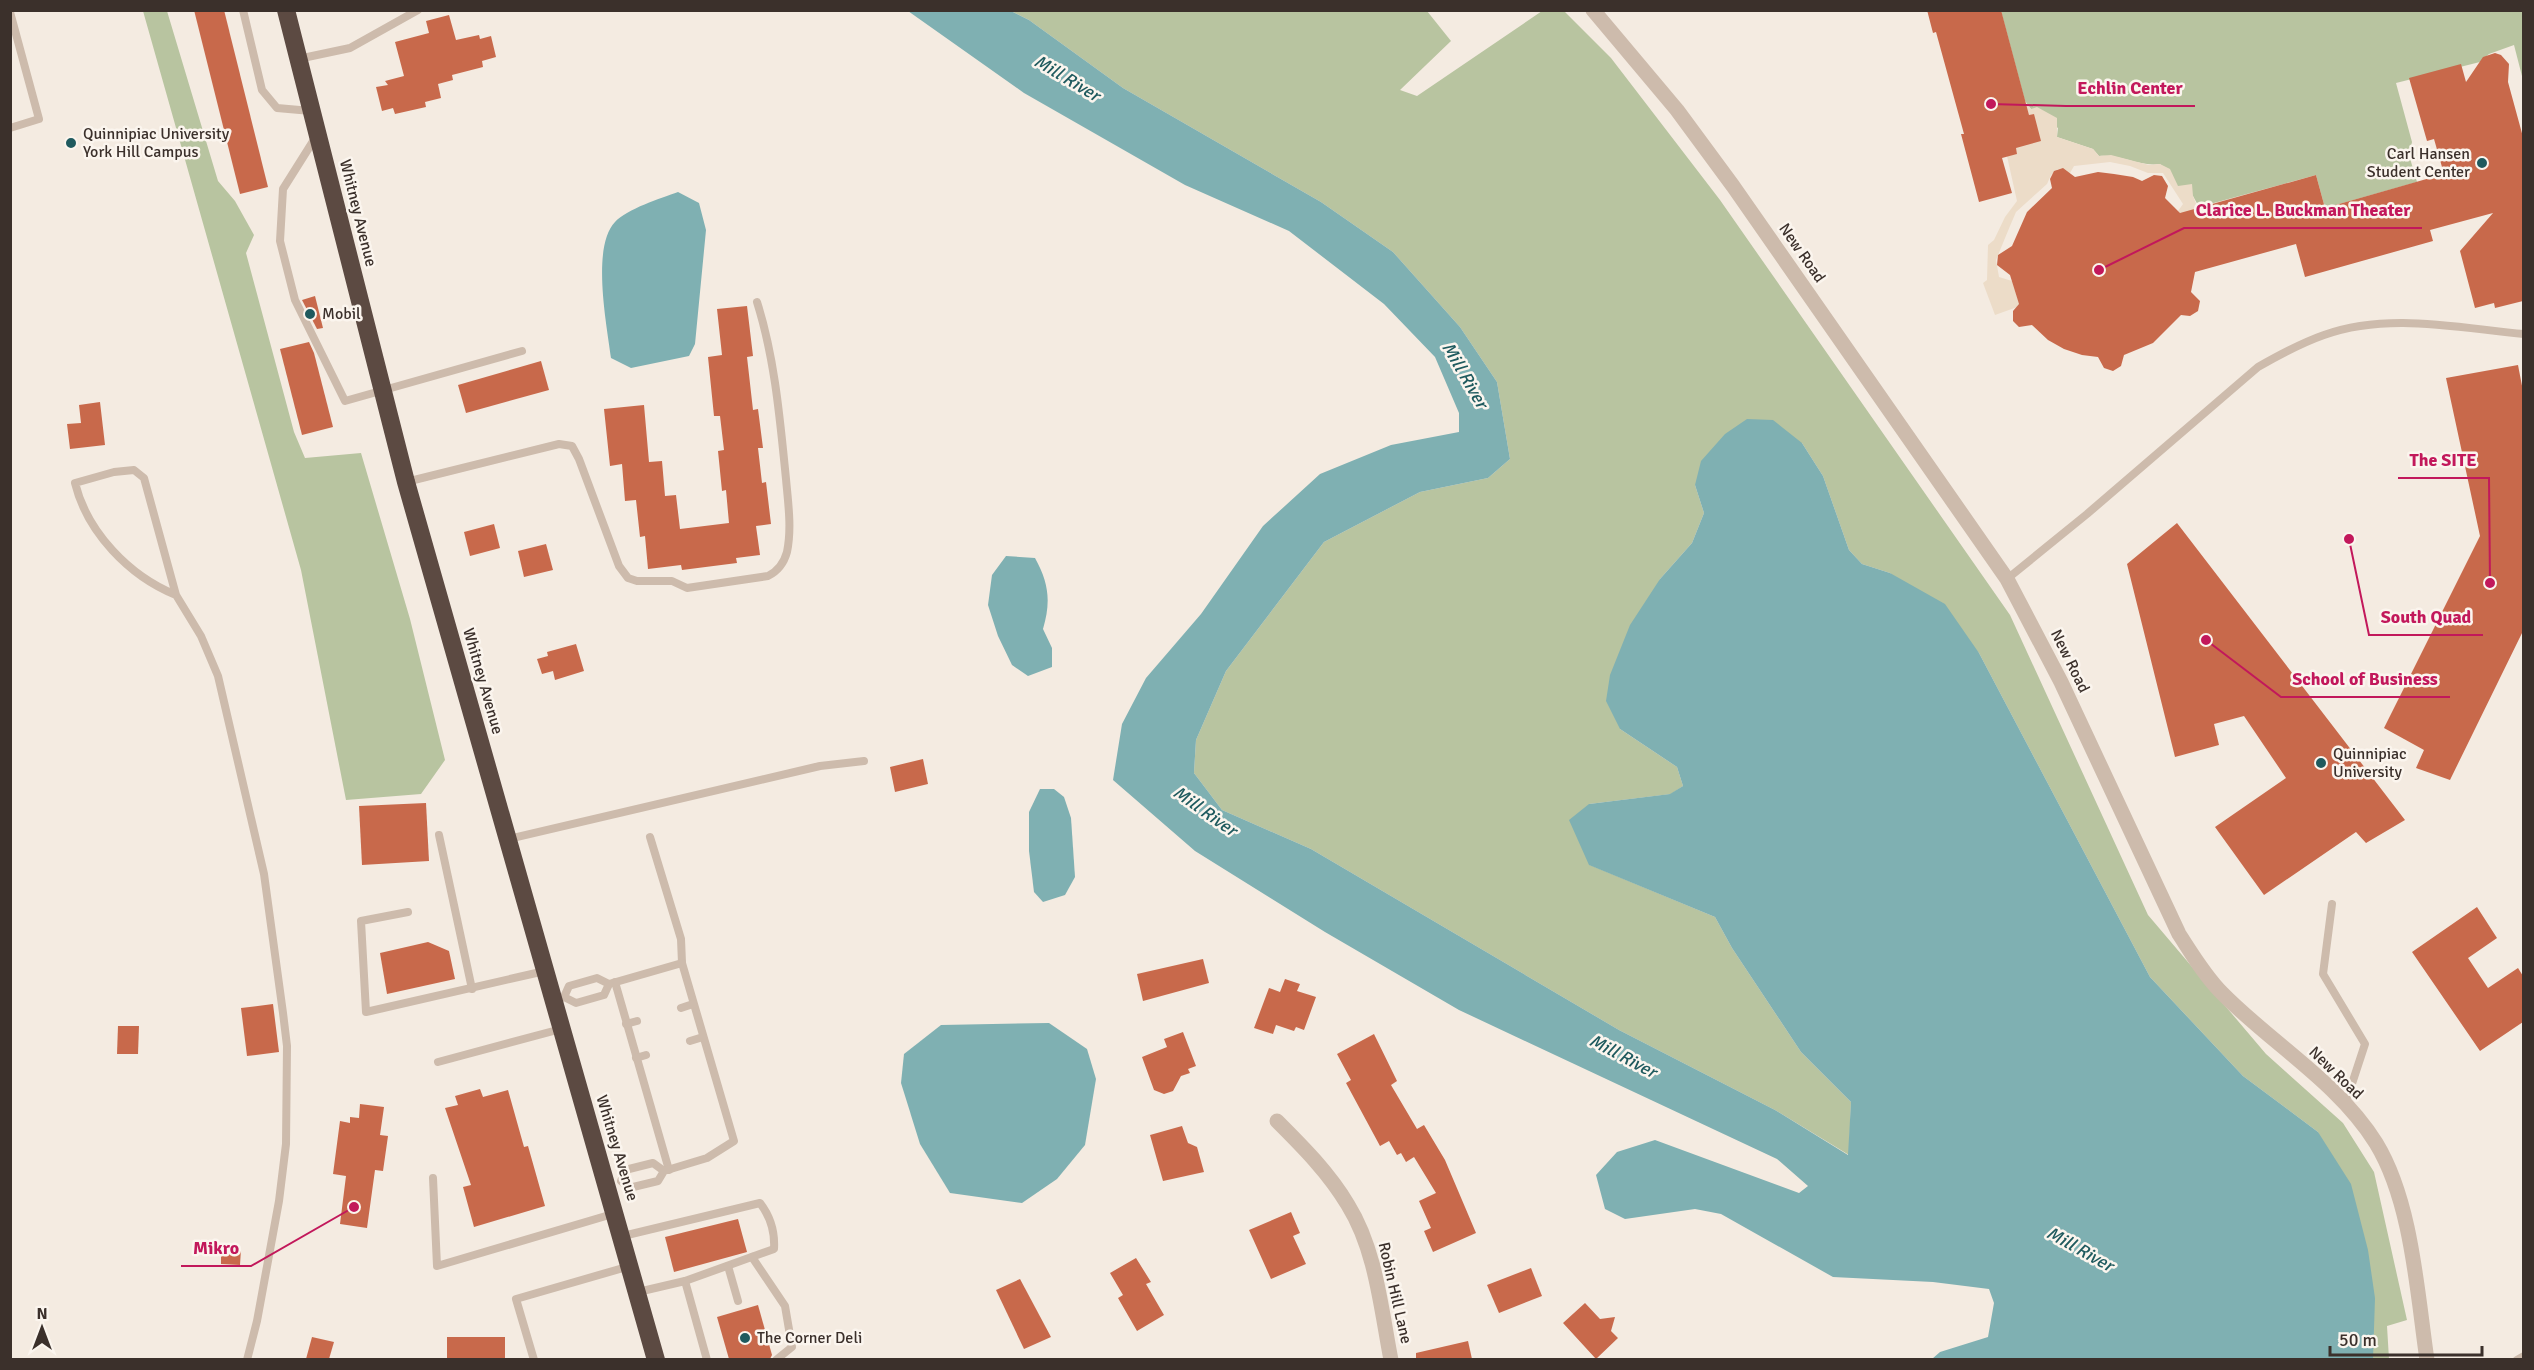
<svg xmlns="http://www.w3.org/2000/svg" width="2534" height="1370" font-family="Signika,sans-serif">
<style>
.green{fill:#b8c4a0}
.plaza{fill:#ecdcc8}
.water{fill:#7fb0b2}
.building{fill:#c8694b}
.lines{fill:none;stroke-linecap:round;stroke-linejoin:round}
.lane{stroke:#cdbbac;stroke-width:8}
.street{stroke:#cdbbac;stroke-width:15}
.highway{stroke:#5c4a42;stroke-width:18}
.poi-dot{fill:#1f5a5e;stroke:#fbf5ee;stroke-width:2}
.labels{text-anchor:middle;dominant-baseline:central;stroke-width:5;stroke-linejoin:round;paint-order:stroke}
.poi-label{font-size:16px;fill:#3b302b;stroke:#fbf5ee;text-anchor:start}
.street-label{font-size:16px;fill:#3b302b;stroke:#fbf5ee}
.water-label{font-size:18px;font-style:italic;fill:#1f5a5e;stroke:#fbf5ee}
.leader{fill:none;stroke:#c2185b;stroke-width:2}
.callout-dot{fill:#c2185b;stroke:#fbf5ee;stroke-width:2}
.callout-label{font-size:18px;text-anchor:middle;font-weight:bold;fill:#c2185b;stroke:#fbf5ee;stroke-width:5;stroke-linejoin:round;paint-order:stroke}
</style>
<rect width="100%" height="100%" fill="#f4ebe1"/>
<!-- green -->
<g class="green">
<path d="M143,11H167L218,181L235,201L254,235L246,253L294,432L305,458L361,453L410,619L445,760L421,794L346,800L301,570Z"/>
<path d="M1011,11H1427L1451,41L1400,90L1417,96L1542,11H1564L1611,58L1720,200L2010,615L2148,915L2266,1054L2343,1123L2374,1172L2407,1320L2387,1326L2389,1359H2373L2318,1132L2243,1076L2150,977L1979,653L1890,573L1862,564L1849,550L1823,476L1802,443L1695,485L1704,513L1692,543L1660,579L1620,729L1677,767L1683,786L1671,794L1589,804L1590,865L1715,917L1732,948L1801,1052L1851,1102L1849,1155L1775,1110L1619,1030L1311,849L1222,810L1194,773L1196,740L1226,671L1324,542L1420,492L1488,478L1510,459L1497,382L1460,327L1393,252L1321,202L1123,88L1029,20Z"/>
<path d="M2001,11H2523V80L2514,45L2489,54L2480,62L2396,83L2412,142L2409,155L2417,182L2325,208L2316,175L2199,207L2193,196L2178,187L2160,164C2139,167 2121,154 2099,156L2093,149L2057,137L2058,128L2031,109L2025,101Z"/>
</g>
<!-- plaza -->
<path class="plaza" d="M2025,101L2031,109L2037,107L2057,118V137L2093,149L2099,156L2111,155L2149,165L2160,164L2170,169L2178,186L2192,184L2193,196L2206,229L2190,234L2178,211L2183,204L2163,173H2148L2130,166L2110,162L2074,166L2070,173L2058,169L2051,175L2047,184L2016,212L2010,226L1996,260L1999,277L2012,281L2020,306L1995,315L1983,283L1987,280L1988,245L1994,240L2005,217L2017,201L2007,156L2017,154L2015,145L2034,114L2029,115Z"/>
<!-- water -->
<g class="water">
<path d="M908,11H1011L1029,20L1123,88L1321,202L1393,252L1460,327L1497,382L1510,459L1488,478L1420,492L1324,542L1226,671L1196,740L1194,773L1222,810L1311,849L1619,1030L1775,1110L1848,1155L1851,1102L1801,1052L1732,948L1715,917L1589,865L1569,820L1589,804L1670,794L1683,786L1677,767L1620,729L1606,701L1610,675L1630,625L1660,579L1692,543L1704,513L1695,485L1701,461L1725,434L1747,419L1773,420L1802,443L1823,476L1849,550L1862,564L1890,573L1945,604L1979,653L2150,977L2243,1076L2318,1132L2351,1184L2368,1250L2375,1298L2373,1359H1932L1940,1352L1988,1337L1994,1303L1989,1289L1933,1282L1833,1277L1721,1214L1695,1209L1625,1219L1605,1209L1596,1175L1617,1152L1655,1140L1799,1193L1808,1186L1777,1159L1459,1010L1325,932L1195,851L1113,780L1122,724L1146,678L1201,614L1263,526L1320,474L1391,445L1459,432V413L1435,357L1384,304L1289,231L1185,185L1024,93Z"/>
<path d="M678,192L699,203L706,230L695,344L689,356L631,368L611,358C607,326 591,247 615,222C627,209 661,198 678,192Z"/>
<path d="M1006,556L1035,558C1049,583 1051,602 1043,629L1052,648V667L1028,676L1012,665L998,636L988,605L992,575Z"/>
<path d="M1040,789H1054L1064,797L1071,818L1075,877L1065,895L1043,902L1034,892L1029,851V812Z"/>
<path d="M1049,1023L1087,1049L1096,1079L1085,1145L1057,1179L1022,1203L950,1193L920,1144L901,1083L904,1054L941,1025Z"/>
</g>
<!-- building -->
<g class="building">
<path d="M194,10H224L268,187L240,194Z"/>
<path d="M1927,10H2001L2029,115L2034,114L2041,141L2016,148L2017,154L2002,158L2012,193L1979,202L1961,134H1964L1936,32L1933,33Z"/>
<path d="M449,15L456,40L479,35L480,39L491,36L496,57L482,61L483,67L452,75L453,80L438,84L441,98L425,102L426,107L395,114L393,108L382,111L376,87L388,85L385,81L404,76L395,42L429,33L426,21Z"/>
<path d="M2495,53L2501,55L2509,64L2508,82L2523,137V301L2495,308L2494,303L2475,308L2460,251L2493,213L2430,230L2433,241L2305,277L2296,244L2195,272L2191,292L2200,301L2198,311L2190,316L2181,315L2153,343L2124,355L2121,366L2113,371L2104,368L2098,357L2082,355L2064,349L2048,340L2032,325L2019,327L2013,321V311L2019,304L2010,275L1997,265L1998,255L2012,246L2027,212L2052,188L2050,179L2054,171L2063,168L2075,177L2098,172L2114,174L2133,177L2142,181L2154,175L2162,176L2168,186L2165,198L2180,213L2316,175L2325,208L2444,174L2434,139L2427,141L2409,78L2461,64L2466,82L2483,57Z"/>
<path d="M315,296L323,328L317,329L302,300Z"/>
<path d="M747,306L753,356L747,357L753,410L758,409L763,448H758L762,483L766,482L771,524L756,526L760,555L736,558L737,563L682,570L681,565L648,569L645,536L640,537L636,500L625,501L622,464L610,466L604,409L644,405L649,462L662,461L665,496L676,495L680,529L729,523L726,490L722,491L718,451L724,450L720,416H714L708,357L722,355L717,309Z"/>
<path d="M309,342L314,353L333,427L302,435L280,349Z"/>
<path d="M541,361L549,390L466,413L458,385Z"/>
<path d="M2518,365L2523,391V631L2450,780L2416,768L2424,750L2384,728L2480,536L2446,378Z"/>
<path d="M100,402L105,445L70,449L67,424L81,423L79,405Z"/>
<path d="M2177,523L2405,820L2366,843L2356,832L2264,895L2215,827L2286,778L2244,716L2214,724L2219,745L2175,757L2127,564Z"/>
<path d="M494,524L500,548L470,556L464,532Z"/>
<path d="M546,544L553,570L524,577L518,551Z"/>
<path d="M576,644L584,671L555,680L553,671L542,674L537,659L548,656L547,652Z"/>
<path d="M923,759L928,784L895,792L890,767Z"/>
<path d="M426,803L429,861L362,865L359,806Z"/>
<path d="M2477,907L2497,938L2468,958L2488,988L2518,968L2523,976V1022L2480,1051L2412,952Z"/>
<path d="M428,942L449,951L455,979L387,994L380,953Z"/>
<path d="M1203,959L1209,983L1143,1001L1137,974Z"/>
<path d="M1285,979L1300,984L1297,991L1316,997L1304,1030L1296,1027L1294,1031L1276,1025L1273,1034L1254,1028L1269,988L1280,992Z"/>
<path d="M273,1004L279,1052L247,1056L241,1008Z"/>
<path d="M118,1026H139L138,1054H117Z"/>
<path d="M1183,1032L1196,1066L1188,1069L1190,1073L1181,1076L1173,1091L1164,1094L1154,1090L1142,1057L1167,1047L1164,1039Z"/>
<path d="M1374,1034L1397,1081L1391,1085L1417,1129L1424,1125L1445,1160L1476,1233L1433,1252L1424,1231L1431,1228L1419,1201L1436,1193L1414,1157L1406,1162L1401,1153L1397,1155L1389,1141L1380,1146L1346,1083L1351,1080L1337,1054Z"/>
<path d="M480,1089L483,1097L508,1090L524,1147L528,1146L545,1206L474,1227L463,1187L471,1185L445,1108L458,1105L455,1096Z"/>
<path d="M360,1104L384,1107L380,1135L388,1136L383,1171L375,1170L367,1228L340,1224L346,1176L333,1174L340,1121L350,1123V1117L359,1118Z"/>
<path d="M1182,1126L1188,1143L1197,1147L1204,1172L1163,1181L1150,1135Z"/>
<path d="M1291,1212L1300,1233L1293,1236L1306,1264L1271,1279L1249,1230Z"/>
<path d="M738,1219L747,1252L674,1272L665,1237Z"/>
<path d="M221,1248L241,1249L240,1265L221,1264Z"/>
<path d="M1136,1258L1151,1282L1146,1284L1164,1315L1137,1331L1118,1298L1123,1295L1110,1273Z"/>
<path d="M1531,1268L1542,1296L1499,1313L1487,1285Z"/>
<path d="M1020,1279L1051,1337L1024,1349L996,1290Z"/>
<path d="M1585,1303L1600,1319L1615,1317L1611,1331L1618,1338L1596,1359L1563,1323Z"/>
<path d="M758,1305L772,1355L770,1359H729L717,1317Z"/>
<path d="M312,1337L334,1342L329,1359H306Z"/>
<rect x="447" y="1337" width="58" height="22"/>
<path d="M1468,1341L1472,1359H1416V1353Z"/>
</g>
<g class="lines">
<!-- lane -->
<g class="lane">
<path d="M243,10L262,90L277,108L311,111"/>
<path d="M10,12L39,119L10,128"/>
<path d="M298,59L350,48L418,10"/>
<path d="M317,135L283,189L280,241L295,300L345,401L522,351"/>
<path d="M406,482L559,444L572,446L579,459L619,566L628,578L637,581H672L687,588L768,576C778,571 784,563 787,552C792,528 788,502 786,479C780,420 775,359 757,302"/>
<path d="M2007,579L2087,514L2258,367C2279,355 2301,343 2324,335C2388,312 2458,328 2524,334"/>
<path d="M176,595C129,576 87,532 75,483L114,472L134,470L144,478L176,595L201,636L218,676L264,874L283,1013L287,1046L286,1144L279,1201L257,1321L247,1360"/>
<path d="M439,835L472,989"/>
<path d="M650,837L681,939L682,963"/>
<path d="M508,839L820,766L864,761"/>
<path d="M2332,904L2323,974L2365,1044L2345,1105"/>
<path d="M408,912L361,921L366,1012L545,971"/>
<path d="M615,982L669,1170"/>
<path d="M609,984L682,963L734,1141L707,1158L664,1171L658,1181L629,1188L621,1181L625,1170L653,1163L664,1171"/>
<path d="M553,1001L564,997L576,1003L604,995L609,984L597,978L569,986L564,997"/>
<path d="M681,1008L693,1004"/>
<path d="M626,1024L637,1021"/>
<path d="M690,1041L703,1037"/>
<path d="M636,1058L646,1055"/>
<path d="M438,1062L561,1029"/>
<path d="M433,1178L437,1266L616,1213"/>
<path d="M623,1236L760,1203C770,1216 775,1233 774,1249L685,1281L638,1292"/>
<path d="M752,1257L785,1306L792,1347L776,1360"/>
<path d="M728,1266L738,1301"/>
<path d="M685,1281L707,1360"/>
<path d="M534,1360L516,1299L630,1266"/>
<path d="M2517,1360L2524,1356"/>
</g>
<!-- street -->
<g class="street">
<path d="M1593,10L1677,110L1733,186L2007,579L2061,682L2179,934C2192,954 2205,976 2222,993C2271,1043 2338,1082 2376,1143C2412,1202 2417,1292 2427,1360"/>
<path d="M1277,1121C1303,1147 1329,1173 1348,1205C1376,1250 1381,1309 1391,1360"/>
</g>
<!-- highway -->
<path class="highway" d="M286,10L406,482L656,1360"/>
</g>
<!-- markers -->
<g class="poi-dot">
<circle cx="71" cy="143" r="6"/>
<circle cx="2482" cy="163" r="6"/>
<circle cx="310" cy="314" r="6"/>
<circle cx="2321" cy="763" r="6"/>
<circle cx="745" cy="1338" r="6"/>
</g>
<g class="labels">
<!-- poi labels -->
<g class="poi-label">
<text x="83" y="134">Quinnipiac University<tspan x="83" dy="18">York Hill Campus</tspan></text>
<text x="2470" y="154" text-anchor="end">Carl Hansen<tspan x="2470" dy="18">Student Center</tspan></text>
<text x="322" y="314">Mobil</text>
<text x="2333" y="754">Quinnipiac<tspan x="2333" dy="18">University</tspan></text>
<text x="757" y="1338">The Corner Deli</text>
</g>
<!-- street labels -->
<g class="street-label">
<text transform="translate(358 213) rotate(76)">Whitney Avenue</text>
<text transform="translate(1802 253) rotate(55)">New Road</text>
<text transform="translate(2070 661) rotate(64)">New Road</text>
<text transform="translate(483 681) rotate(74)">Whitney Avenue</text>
<text transform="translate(2336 1073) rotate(44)">New Road</text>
<text transform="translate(617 1148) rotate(73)">Whitney Avenue</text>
<text transform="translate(1395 1293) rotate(77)">Robin Hill Lane</text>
</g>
<!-- water labels -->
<g class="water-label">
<text transform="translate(1067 78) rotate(31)">Mill River</text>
<text transform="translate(1465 375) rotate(60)">Mill River</text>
<text transform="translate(1205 811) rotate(35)">Mill River</text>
<text transform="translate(1623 1056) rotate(28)">Mill River</text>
<text transform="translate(2080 1249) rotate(29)">Mill River</text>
</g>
</g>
<!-- callouts -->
<path class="leader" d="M1991 104L2066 106H2195M2099 270L2184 228H2422M2490 583L2489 478H2398M2349 539L2369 635H2483M2206 640L2281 697H2450M354 1207L251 1266H181"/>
<g class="callout-dot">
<circle cx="1991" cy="104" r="6"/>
<circle cx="2099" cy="270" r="6"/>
<circle cx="2490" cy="583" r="6"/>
<circle cx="2349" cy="539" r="6"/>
<circle cx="2206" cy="640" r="6"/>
<circle cx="354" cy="1207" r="6"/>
</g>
<g class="callout-label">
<text x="2130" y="94">Echlin Center</text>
<text x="2303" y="216">Clarice L. Buckman Theater</text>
<text x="2443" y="466">The SITE</text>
<text x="2426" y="623">South Quad</text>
<text x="2365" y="685">School of Business</text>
<text x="216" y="1254">Mikro</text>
</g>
<!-- border -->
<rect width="2534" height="1370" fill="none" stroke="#3b302b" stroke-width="24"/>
<!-- north arrow -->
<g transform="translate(42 1328)" stroke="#fbf5ee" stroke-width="4.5" paint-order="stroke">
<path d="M0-4.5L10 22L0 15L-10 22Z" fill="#3b302b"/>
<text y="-9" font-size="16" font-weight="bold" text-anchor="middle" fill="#3b302b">N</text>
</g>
<!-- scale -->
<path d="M2330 1346v9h152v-9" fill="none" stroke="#3b302b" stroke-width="3"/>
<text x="2339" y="1346" font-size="18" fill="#3b302b" stroke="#fbf5ee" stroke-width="4.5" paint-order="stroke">50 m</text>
</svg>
